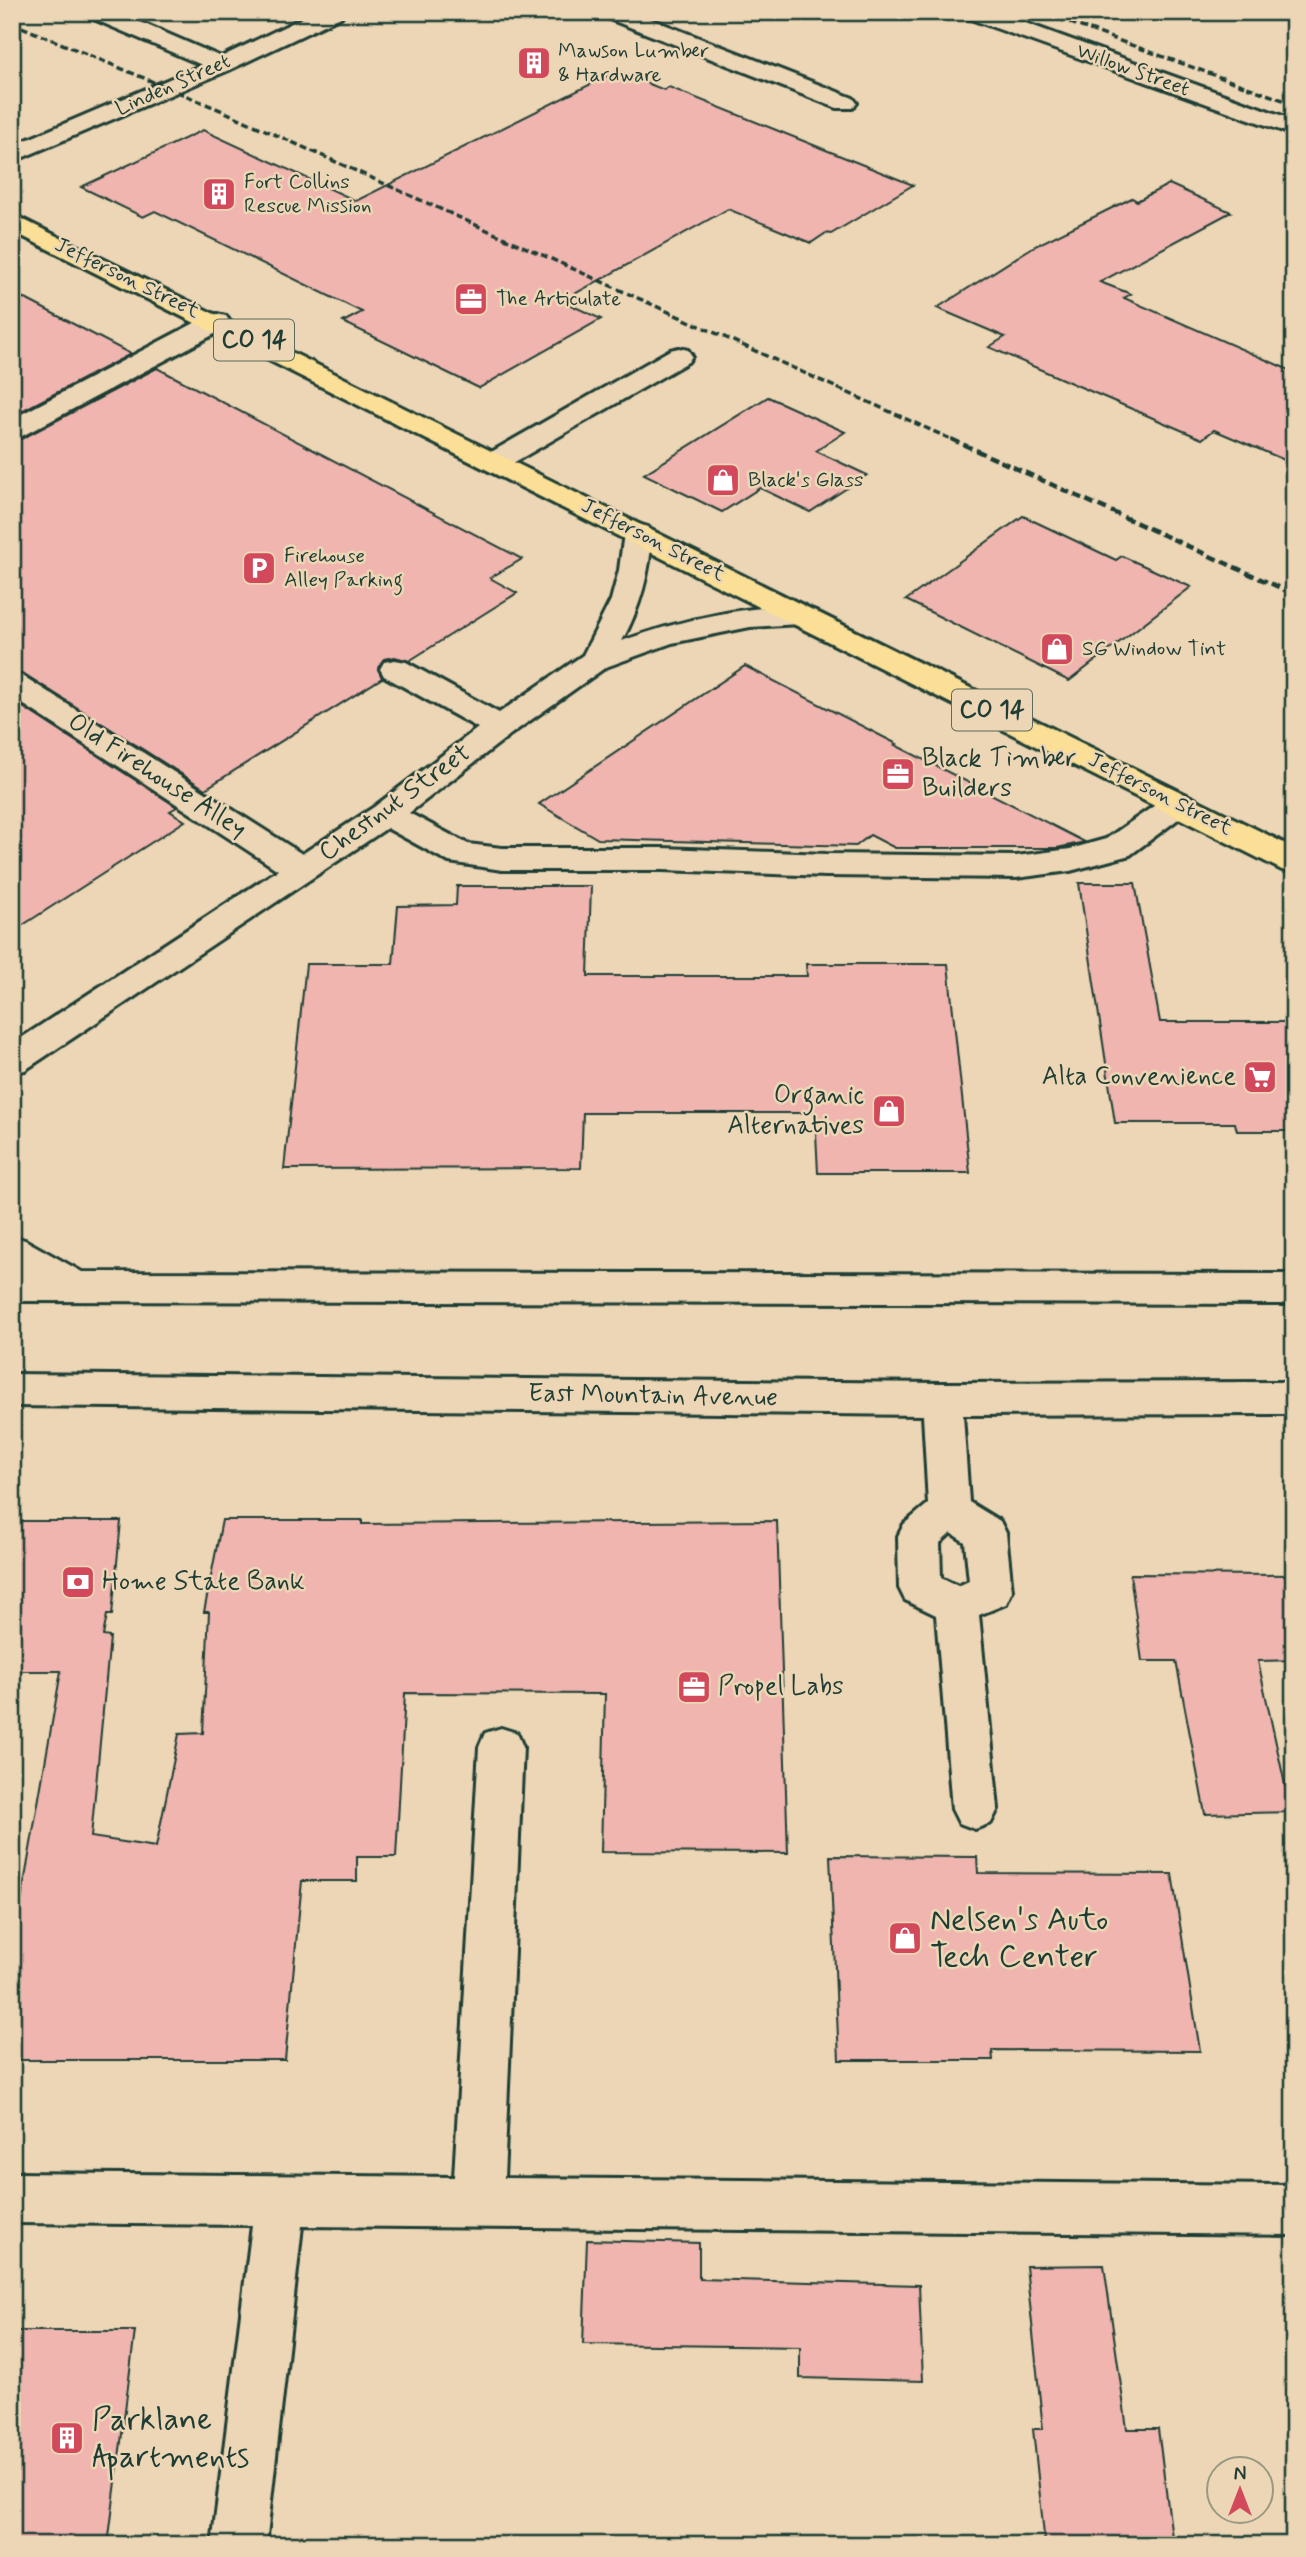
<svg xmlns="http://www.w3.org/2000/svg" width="1306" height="2557" font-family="Mynerve,sans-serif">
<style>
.building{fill:#f0b5af;stroke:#1f3d34;stroke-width:2}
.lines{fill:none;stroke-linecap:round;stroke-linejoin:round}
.minor-casing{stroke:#1f3d34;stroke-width:6}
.highway-casing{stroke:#1f3d34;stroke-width:6}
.minor{fill:#ecd6b5;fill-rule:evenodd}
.highway{fill:#fbdf96;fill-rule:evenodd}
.rail-far1{stroke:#1f3d34;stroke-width:3.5;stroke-dasharray:7 3.5;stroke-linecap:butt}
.rail{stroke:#1f3d34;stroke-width:4.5;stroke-dasharray:9 4.5;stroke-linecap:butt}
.labels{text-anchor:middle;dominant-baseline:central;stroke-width:5;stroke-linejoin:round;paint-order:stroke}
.far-poi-label{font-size:21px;fill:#1f3d34;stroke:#ecd6b5;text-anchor:start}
.far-street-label{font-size:21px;fill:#1f3d34;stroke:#ecd6b5}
.shield{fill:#ecd6b5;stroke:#5c6b5b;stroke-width:2}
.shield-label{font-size:24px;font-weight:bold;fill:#1f3d34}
.poi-label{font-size:26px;fill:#1f3d34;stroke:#ecd6b5;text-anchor:start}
.street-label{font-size:26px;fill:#1f3d34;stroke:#ecd6b5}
.near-poi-label{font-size:32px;fill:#1f3d34;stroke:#ecd6b5;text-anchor:start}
</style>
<rect width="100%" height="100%" fill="#ecd6b5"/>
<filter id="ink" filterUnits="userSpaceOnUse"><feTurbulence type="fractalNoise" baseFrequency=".0143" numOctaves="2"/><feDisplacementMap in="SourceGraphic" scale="14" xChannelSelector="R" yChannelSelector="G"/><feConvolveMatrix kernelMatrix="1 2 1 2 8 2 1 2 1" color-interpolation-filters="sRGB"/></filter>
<g filter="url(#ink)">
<!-- building -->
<g class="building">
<path d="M617,71L664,90L669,87L913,185L831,234L826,233L811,243L728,209L562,301L601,319L479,388L343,322L362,312L155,211L143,217L81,187L203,130L356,201Z"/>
<path d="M1169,184L1231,212L1100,282L1131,294L1124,298L1294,372V464L1214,430L1202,439L1076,385L989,347L1005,337L937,308L1033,247L1132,198L1137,201Z"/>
<path d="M12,292L131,354L12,416Z"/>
<path d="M157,368L522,559L490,578L517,593L409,661L395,657L384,659L378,668L382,678L205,789L24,674L12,671V441L23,438Z"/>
<path d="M768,397L845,432L816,451L867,475L810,512L760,488L722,512L644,474Z"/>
<path d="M1023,516L1116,560L1122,556L1191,587L1069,681L906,600Z"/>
<path d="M745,666L897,744L895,745L1085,842L1057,848H895L870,835L856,846L598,839L539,804Z"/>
<path d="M12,700L177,807L170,811L185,821L12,932Z"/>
<path d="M1079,883H1135L1160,1022H1294V1131H1237L1235,1123H1115Z"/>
<path d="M457,886H591L588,976H807L806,964H948L970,1173H818L815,1113H583L581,1168L284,1169L306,964H393L398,906L456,905Z"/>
<path d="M222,1520H362V1524L777,1521L788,1853L601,1852L605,1694L405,1693L396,1857H357V1881H302L285,2060H12V1953L61,1671H12V1521H121L112,1615H107L103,1636L110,1637L91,1837L156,1847L179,1734L203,1733L209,1612H204Z"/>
<path d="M1130,1574L1294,1575V1660L1258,1661L1291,1812L1205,1814L1176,1661H1142Z"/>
<path d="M830,1856L977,1857L978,1873L1172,1874L1200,2051L992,2050L993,2060H839Z"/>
<path d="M587,2240L699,2243V2279L919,2285L923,2381L800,2378V2347L583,2344Z"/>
<path d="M1104,2265L1127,2429H1158L1173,2545H1045L1033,2429H1043L1026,2266Z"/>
<path d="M12,2331H135L108,2545H12Z"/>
</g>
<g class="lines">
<!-- minor casing -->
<g class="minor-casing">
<g id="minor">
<path d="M86,12H117L221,57L315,12H344L341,17L229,70L12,162V146L202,65L89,17Z"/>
<path d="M601,12H633L853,98L857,103L853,108H837L604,17Z"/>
<path d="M962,12H995L1294,120V135L965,17Z"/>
<path d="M217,314L226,316L230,322L226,328L22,436L12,438V419L208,316Z"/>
<path d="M679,348L688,350L692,356L688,362L506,467L496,469L486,467L482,461L486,455L670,350Z"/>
<path d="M638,524L648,527L652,533C650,572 641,606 622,641C672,623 764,598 816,611L820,617L816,623L750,627L672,643L606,667L511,734L409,813L468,844L502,848H662L826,854L1016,856L1070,849L1106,839L1167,797L1178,794L1189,797L1194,804L1189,811L1130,855L1070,871L1016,878L826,876L662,870H502L449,862L387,828L25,1070L12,1073V1044L278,870L12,697V674L23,676L302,854L374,807L478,728L384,676L380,669L384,662L395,660L406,662L499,713L583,655L611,600L619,570L624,533L628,527Z"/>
<path d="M12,1236L25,1240L82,1272L1294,1274V1304L12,1301V1271H18L12,1268Z"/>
<path d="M12,1374L942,1383L1294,1382V1414L963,1415L969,1502L1000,1521L1006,1533L1012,1591L1006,1604L979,1615L998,1809L991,1823L975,1829L959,1823L952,1809L936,1615L905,1600L899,1588L898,1536L904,1524L928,1504L923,1415L12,1406ZM951,1533L965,1542L969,1581L958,1586L941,1578L940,1543Z"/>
<path d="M501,1728L517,1733L523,1747L504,2178L1294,2185V2235L302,2226L266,2545H212L252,2225L12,2223V2173L454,2177L479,1747L485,1733Z"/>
</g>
</g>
<!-- highway casing -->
<g class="highway-casing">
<path id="highway" d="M12,214L1294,848V873L1282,870L12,231Z"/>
</g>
<!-- minor -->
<use href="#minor" class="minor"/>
<!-- highway -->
<use href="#highway" class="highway"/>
<!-- rail-far1 -->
<g class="rail-far1">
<path d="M1040,12L1294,104"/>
<path d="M12,23L223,111L955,441"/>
</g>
<!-- rail -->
<path class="rail" d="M951,439L1294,594"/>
</g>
</g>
<!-- icons -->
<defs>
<g id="building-square" transform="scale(1.75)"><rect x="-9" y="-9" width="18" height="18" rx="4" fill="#d1495b" stroke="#ecd6b5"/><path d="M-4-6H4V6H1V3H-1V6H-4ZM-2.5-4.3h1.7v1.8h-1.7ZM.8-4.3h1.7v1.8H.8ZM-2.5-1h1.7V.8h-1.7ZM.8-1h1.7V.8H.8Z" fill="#fff"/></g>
<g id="office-square" transform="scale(1.75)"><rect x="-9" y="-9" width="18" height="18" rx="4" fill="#d1495b" stroke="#ecd6b5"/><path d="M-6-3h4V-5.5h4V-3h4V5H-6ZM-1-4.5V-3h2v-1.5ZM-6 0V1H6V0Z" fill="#fff"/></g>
<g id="shop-square" transform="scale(1.75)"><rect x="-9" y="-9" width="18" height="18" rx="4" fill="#d1495b" stroke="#ecd6b5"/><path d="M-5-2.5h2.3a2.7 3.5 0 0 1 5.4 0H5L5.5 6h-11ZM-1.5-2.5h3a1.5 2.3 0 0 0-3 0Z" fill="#fff"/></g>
<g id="parking-square" transform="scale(1.75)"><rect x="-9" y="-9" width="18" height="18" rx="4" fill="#d1495b" stroke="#ecd6b5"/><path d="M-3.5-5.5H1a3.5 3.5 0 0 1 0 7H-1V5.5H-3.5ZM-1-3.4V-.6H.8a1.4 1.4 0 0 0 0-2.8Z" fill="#fff"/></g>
<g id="supermarket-square" transform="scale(1.75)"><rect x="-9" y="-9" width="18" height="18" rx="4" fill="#d1495b" stroke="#ecd6b5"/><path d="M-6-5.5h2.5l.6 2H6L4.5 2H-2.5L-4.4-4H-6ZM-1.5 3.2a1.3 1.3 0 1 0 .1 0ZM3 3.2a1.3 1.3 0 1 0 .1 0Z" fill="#fff"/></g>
<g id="bank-square" transform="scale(1.75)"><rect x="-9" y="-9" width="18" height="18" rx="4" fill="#d1495b" stroke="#ecd6b5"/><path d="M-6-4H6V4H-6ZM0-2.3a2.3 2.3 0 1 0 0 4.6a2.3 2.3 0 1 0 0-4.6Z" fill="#fff"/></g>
</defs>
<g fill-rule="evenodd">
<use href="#building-square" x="534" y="63"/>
<use href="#building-square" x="219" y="194"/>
<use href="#office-square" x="471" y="299"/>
<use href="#shop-square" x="723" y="480"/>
<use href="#parking-square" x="259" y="568"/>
<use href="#shop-square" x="1057" y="649"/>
<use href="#office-square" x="898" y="774"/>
<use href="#supermarket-square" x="1260" y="1077"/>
<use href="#shop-square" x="889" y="1111"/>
<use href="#bank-square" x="78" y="1582"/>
<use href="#office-square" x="694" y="1687"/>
<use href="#shop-square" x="905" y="1938"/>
<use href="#building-square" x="67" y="2438"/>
</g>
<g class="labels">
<!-- far-poi labels -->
<g class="far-poi-label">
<text x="558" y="51">Mawson Lumber<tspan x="558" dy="24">&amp; Hardware</tspan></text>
<text x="244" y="182">Fort Collins<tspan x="244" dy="24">Rescue Mission</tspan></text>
<text x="496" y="299">The Articulate</text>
<text x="748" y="480">Black's Glass</text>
<text x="284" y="556">Firehouse<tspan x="284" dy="24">Alley Parking</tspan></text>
<text x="1082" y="649">SG Window Tint</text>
</g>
<!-- far-street labels -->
<g class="far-street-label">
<text transform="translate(1133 70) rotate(20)">Willow Street</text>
<text transform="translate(173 85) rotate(-24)">Linden Street</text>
<text transform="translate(127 278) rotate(26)">Jefferson Street</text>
<text transform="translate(653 540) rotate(27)">Jefferson Street</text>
<text transform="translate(1160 794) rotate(27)">Jefferson Street</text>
</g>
<!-- shield labels -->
<g class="shield">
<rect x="214" y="319.5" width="80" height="41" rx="5"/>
<rect x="952" y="689.5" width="80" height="41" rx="5"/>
</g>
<g class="shield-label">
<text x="254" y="340">CO 14</text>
<text x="992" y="710">CO 14</text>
</g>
<!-- poi labels -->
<g class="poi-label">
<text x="922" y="759">Black Timber<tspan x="922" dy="30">Builders</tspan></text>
<text x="1236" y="1077" text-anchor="end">Alta Convenience</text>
<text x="864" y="1096" text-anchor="end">Organic<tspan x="864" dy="30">Alternatives</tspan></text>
<text x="102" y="1582">Home State Bank</text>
<text x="718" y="1687">Propel Labs</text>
</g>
<!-- street labels -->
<g class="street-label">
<text transform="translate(157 776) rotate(33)">Old Firehouse Alley</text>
<text transform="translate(395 803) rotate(-36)">Chestnut Street</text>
<text transform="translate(653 1396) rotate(1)">East Mountain Avenue</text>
</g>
<!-- near-poi labels -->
<g class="near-poi-label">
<text x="930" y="1920">Nelsen's Auto<tspan x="930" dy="37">Tech Center</tspan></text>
<text x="92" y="2420">Parklane<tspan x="92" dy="37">Apartments</tspan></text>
</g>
</g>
<!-- margin -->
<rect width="1306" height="2557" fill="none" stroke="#ecd6b5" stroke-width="42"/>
<rect x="21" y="21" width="1264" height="2515" fill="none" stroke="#1f3d34" stroke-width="2.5" filter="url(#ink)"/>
<!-- north arrow -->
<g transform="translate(1240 2490)"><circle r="33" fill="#ecd6b5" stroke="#9a9981" stroke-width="2"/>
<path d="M0-5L12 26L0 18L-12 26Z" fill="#d1495b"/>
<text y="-10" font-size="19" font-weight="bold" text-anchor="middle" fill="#1f3d34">N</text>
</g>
</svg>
